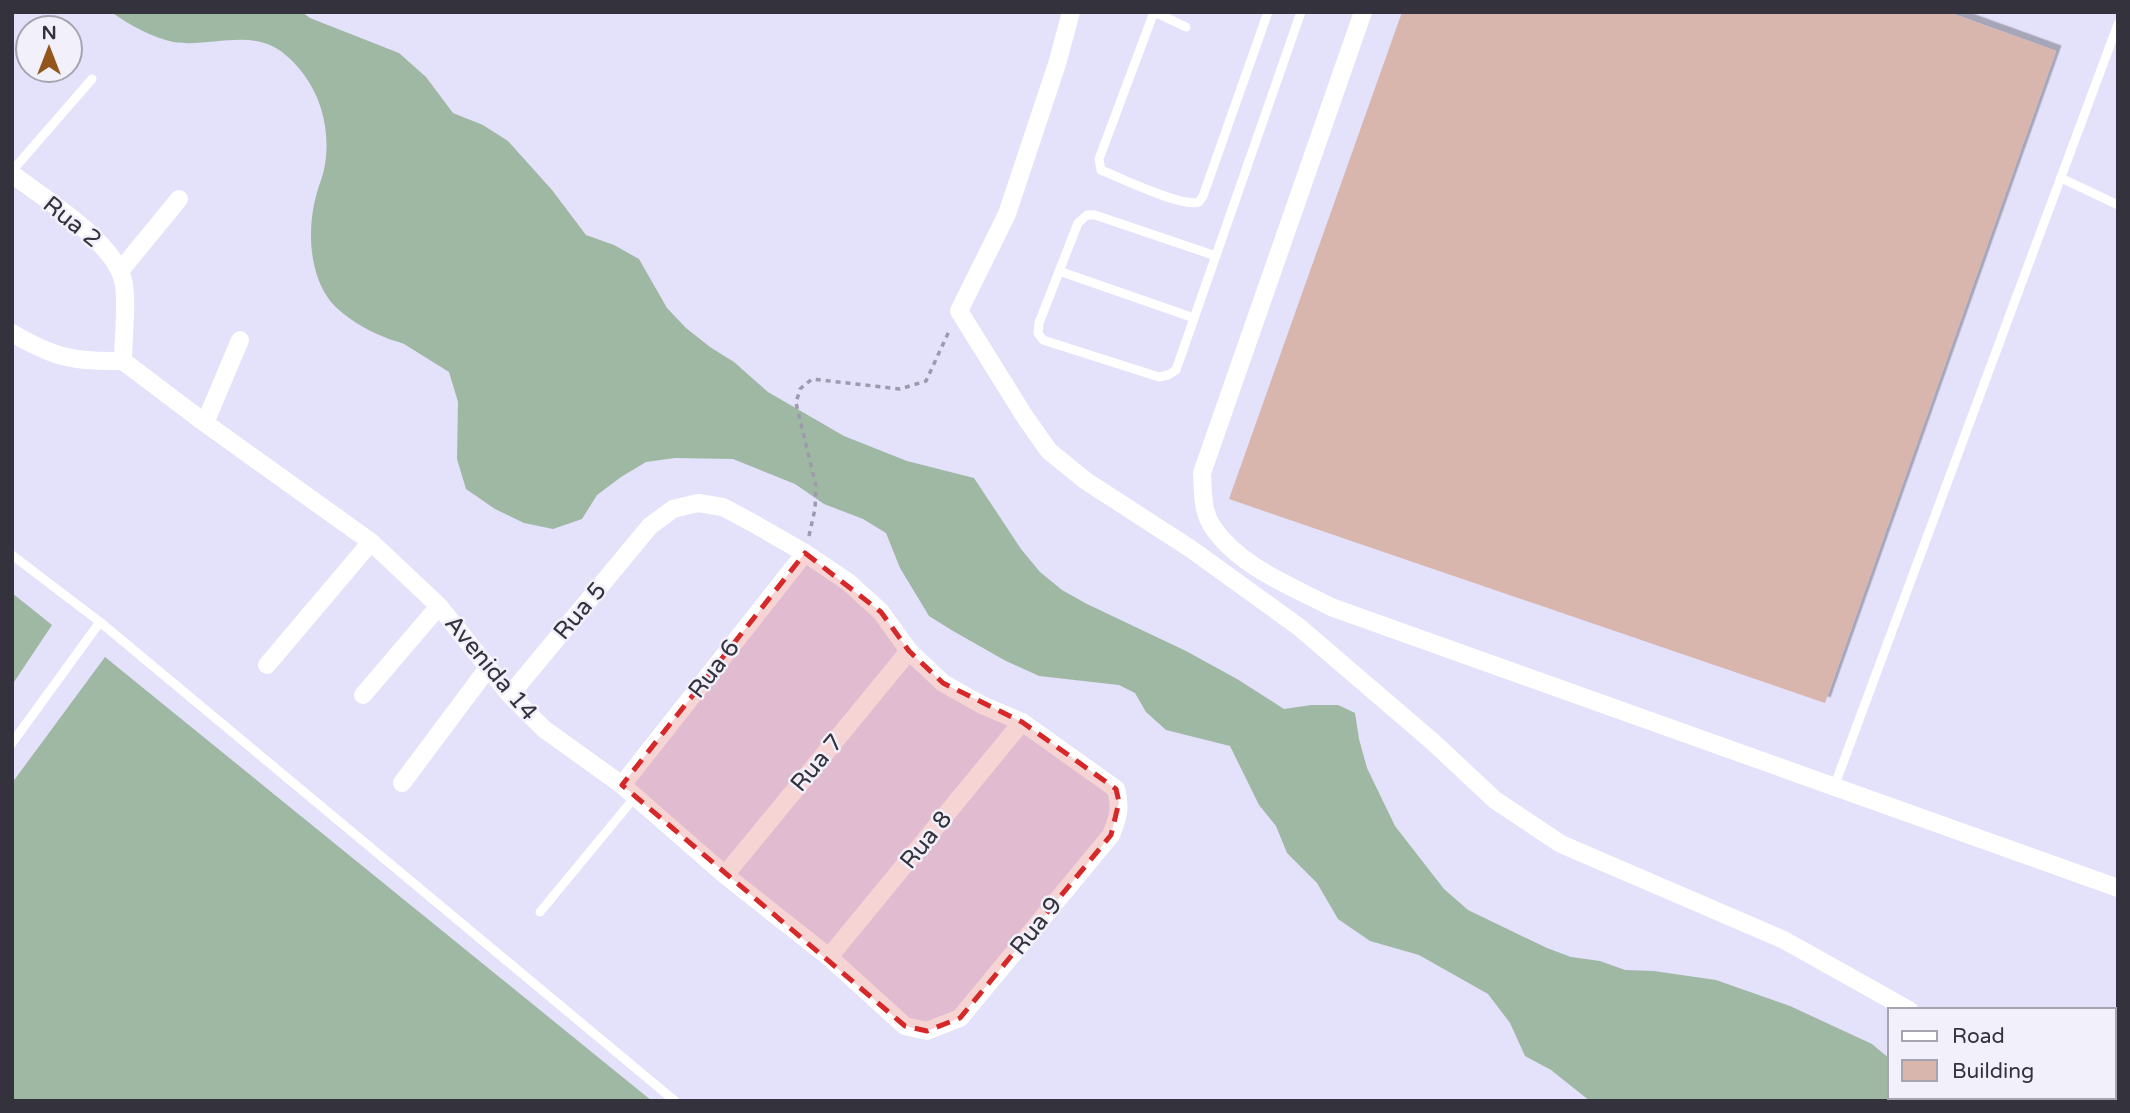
<svg xmlns="http://www.w3.org/2000/svg" width="2130" height="1113" font-family="'Varela Round',sans-serif">
<style>
.forest{fill:#9fb8a4}
.building{fill:#d8b6ae;filter:url(#shadow)}
.lines{fill:none;stroke-linecap:round;stroke-linejoin:round}
.path{stroke:#9d9aae;stroke-width:3.5;stroke-dasharray:5 5;stroke-linecap:butt}
.lane{stroke:#fff;stroke-width:9}
.street{stroke:#fff;stroke-width:18}
.marked{fill:#d62828;fill-opacity:0.2;stroke:#d62828;stroke-width:5;stroke-dasharray:14 9;stroke-linejoin:round}
.labels{text-anchor:middle;dominant-baseline:central;stroke-width:5;stroke-linejoin:round;paint-order:stroke}
.street-label{font-size:24px;fill:#34333d;stroke:#f1f0fb}
</style>
<defs>
<filter id="shadow"><feDropShadow dx="5.5" dy="-5.5" stdDeviation="0" flood-color="#0004"/></filter>
</defs>
<rect width="100%" height="100%" fill="#e4e1fb"/>
<!-- forest -->
<g class="forest">
<path d="M111,12H302L310,18L399,53L426,77L453,113L483,125L508,141L552,190L586,235L614,245L639,259L667,308L686,328L710,347L734,362L768,392L844,436L907,461L974,478L1021,549L1040,572L1062,590L1087,604L1186,651L1237,679L1284,709L1311,705H1338L1355,713L1359,739L1367,768L1395,826L1444,889L1468,910L1547,948L1571,957L1600,961L1625,970L1654,971L1716,980L1790,1006L1872,1044L1890,1059V1097H1946L1950,1101H1590L1551,1070L1525,1056L1510,1023L1488,994L1419,955L1370,941L1338,919L1317,883L1287,853L1276,826L1259,805L1230,746L1166,730L1146,712L1135,693L1119,685L1039,676L1006,661L953,631L929,616L900,568L886,533L863,519L824,504L795,484L733,459L675,458L646,462L621,477L597,495L582,519L553,529L524,523L495,509L466,489L457,459L458,402L449,372C434,363 419,353 404,344C397,341 390,340 384,337C366,330 344,317 331,302C309,274 307,230 316,196C318,187 322,179 324,170C333,126 318,80 282,52C252,28 208,48 173,42C151,37 130,25 111,12Z"/>
<path d="M12,593L52,625L12,685Z"/>
<path d="M105,657L652,1101H12V783Z"/>
</g>
<!-- building -->
<path class="building" d="M1402,12H1948L2056,51L1825,703L1229,499Z"/>
<g class="lines">
<!-- path -->
<path class="path" d="M809,536L815,509L816,486L796,403L800,389L812,379L900,389L926,381L950,329"/>
<!-- lane -->
<g class="lane">
<path d="M1154,12L1099,159L1101,170C1120,178 1183,208 1199,202L1203,196L1268,12"/>
<path d="M1154,12L1186,27"/>
<path d="M12,171L92,79"/>
<path d="M2061,178L2118,205"/>
<path d="M1216,256L1095,215H1087L1078,223L1039,323L1038,333L1043,340L1159,377L1168,375L1176,370L1301,12"/>
<path d="M1059,271L1194,318"/>
<path d="M12,555L100,622L675,1101"/>
<path d="M12,743L100,622"/>
<path d="M1834,787L2118,24"/>
<path d="M540,912L635,797"/>
</g>
<!-- street -->
<g class="street">
<path d="M1071,12L1057,64L1007,214L959,311L1025,417L1049,451L1086,481L1191,549L1299,627L1433,742L1495,800L1561,844L1784,940L1909,1010"/>
<path d="M1363,12L1202,473C1203,490 1202,511 1212,526C1238,566 1291,586 1331,607L2118,888"/>
<path d="M12,174C45,199 113,241 123,280C128,299 123,339 123,361"/>
<path d="M120,271L179,199"/>
<path d="M12,333C54,358 75,362 123,361"/>
<path d="M123,361L205,423L371,542L439,606L510,695L544,729L622,785L725,875L829,957L905,1026L927,1031L960,1018L1111,835C1118,818 1121,808 1116,789L1022,722L982,705L943,683L909,651L881,612L848,582L805,553L751,522L723,507L698,503L673,509L650,526L510,695"/>
<path d="M205,423L240,340"/>
<path d="M267,665L371,542"/>
<path d="M363,695L439,606"/>
<path d="M402,783L488,668"/>
<path d="M622,785L805,553"/>
<path d="M725,875L909,651"/>
<path d="M829,957L1022,722"/>
<path d="M2032,1097L2036,1101"/>
</g>
</g>
<!-- marked area -->
<path class="marked" d="M805,553L881,612L909,651L943,683L1022,722L1116,789L1119,802L1111,835L960,1018L927,1031L905,1026L622,785Z"/>
<g class="labels">
<!-- street labels -->
<g class="street-label">
<text transform="translate(72 222) rotate(39)">Rua 2</text>
<text transform="translate(580 611) rotate(-50)">Rua 5</text>
<text transform="translate(491 668) rotate(50)">Avenida 14</text>
<text transform="translate(714 669) rotate(-52)">Rua 6</text>
<text transform="translate(817 763) rotate(-50)">Rua 7</text>
<text transform="translate(926 840) rotate(-51)">Rua 8</text>
<text transform="translate(1036 926) rotate(-51)">Rua 9</text>
</g>
</g>
<!-- border -->
<rect width="2130" height="1113" fill="none" stroke="#34333d" stroke-width="28"/>
<!-- legend -->
<rect x="1888" y="1008" width="228" height="91" fill="#f1f0fb" stroke="#a5a4af" stroke-width="2"/>
<rect x="1902" y="1031" width="35" height="10" fill="#ffffff" stroke="#a5a4af" stroke-width="2"/>
<text x="1952" y="1043" font-size="21" fill="#34333d">Road</text>
<rect x="1902" y="1060" width="35" height="21" fill="#d8b6ae" stroke="#a5a4af" stroke-width="2"/>
<text x="1952" y="1078" font-size="21" fill="#34333d">Building</text>
<!-- north arrow -->
<g transform="translate(49 49)"><circle r="33" fill="#f1f0fb" stroke="#a5a4af" stroke-width="2"/>
<path d="M0-5L12 26L0 18L-12 26Z" fill="#94551c"/>
<text y="-10" font-size="19" font-weight="bold" text-anchor="middle" fill="#34333d">N</text>
</g>
</svg>
